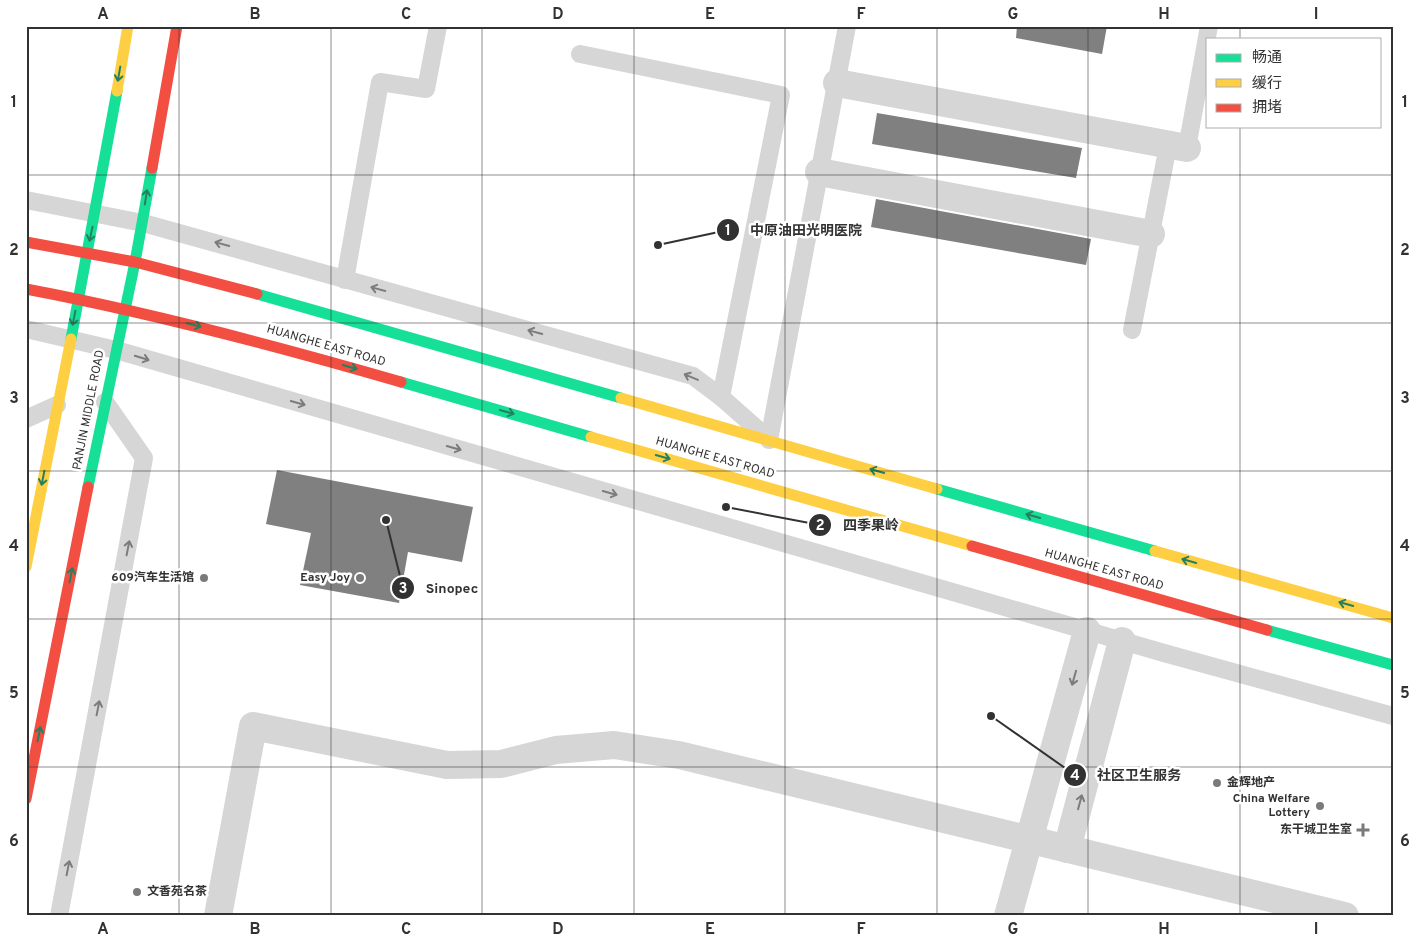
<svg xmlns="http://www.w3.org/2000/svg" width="1419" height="942" font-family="Overpass,'Noto Sans SC',sans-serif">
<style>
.building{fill:#808080}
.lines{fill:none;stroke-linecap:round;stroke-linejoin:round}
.lane{stroke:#d6d6d6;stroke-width:18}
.street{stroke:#d6d6d6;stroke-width:28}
.fast{stroke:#16e098;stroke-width:11}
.slow{stroke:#ffcf43;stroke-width:11}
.jam{stroke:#f24e42;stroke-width:11}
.oneway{stroke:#258060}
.oneway2{stroke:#7c7c7c}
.grid{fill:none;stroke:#323232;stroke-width:1;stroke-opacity:0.55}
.poi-dot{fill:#7a7a7a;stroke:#fff;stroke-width:2}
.labels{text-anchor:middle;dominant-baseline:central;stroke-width:5;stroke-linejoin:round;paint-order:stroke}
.street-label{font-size:12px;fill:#323232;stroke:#fff}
.poi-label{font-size:12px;font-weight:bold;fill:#323232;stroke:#fff;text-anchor:end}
.leader{fill:none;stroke:#323232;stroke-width:2}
.callout-dot{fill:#323232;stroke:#fff;stroke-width:2}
.mark-label{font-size:15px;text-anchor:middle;font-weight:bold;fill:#fff}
.callout-label{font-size:14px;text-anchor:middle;font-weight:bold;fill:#323232;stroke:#fff;stroke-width:5;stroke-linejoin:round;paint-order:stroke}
.neatline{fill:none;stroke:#323232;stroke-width:2}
.grid-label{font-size:16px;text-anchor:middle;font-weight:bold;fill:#323232}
</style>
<rect width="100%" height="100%" fill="#fff"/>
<!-- building -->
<g class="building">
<path d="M1017,26H1107L1102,54L1016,38Z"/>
<path d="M877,113L1082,148L1076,178L872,144Z"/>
<path d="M876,199L1091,239L1086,265L871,227Z"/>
<path d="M277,470L473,507L462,562L408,552L399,603L300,585L311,533L266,524Z"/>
</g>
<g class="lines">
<!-- lane -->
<g class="lane">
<path d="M580,54L781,95L721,397"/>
<path d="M1187,148L1209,26"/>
<path d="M26,200L143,223L693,376L721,397L763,434"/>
<path d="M345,280L380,82L426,89L438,26"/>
<path d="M26,329L116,350L1164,653L1393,716"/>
<path d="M1132,330L1168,146"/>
<path d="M26,419L57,405"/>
<path d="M769,440L847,26"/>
<path d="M59,916L144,458L105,402"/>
</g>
<!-- street -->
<g class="street">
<path d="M837,83L1187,148"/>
<path d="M819,172L1151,234"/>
<path d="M1067,849L1122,641"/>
<path d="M218,916L253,726L447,765L501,764L556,750L614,745L679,755L1345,916"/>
<path d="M1008,916L1087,631"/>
</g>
<!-- fast -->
<g class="fast">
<path d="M257,294L621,398"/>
<path d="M71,339L117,91"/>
<path d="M401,382L591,437"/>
<path d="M88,487L135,262L152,168"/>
<path d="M937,489L1155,551"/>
<path d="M1267,630L1393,665"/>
</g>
<!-- slow -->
<g class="slow">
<path d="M117,91L128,26"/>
<path d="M621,398L937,489"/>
<path d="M591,437L972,546"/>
<path d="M1155,551L1393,618"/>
<path d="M26,567L71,339"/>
</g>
<!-- jam -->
<g class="jam">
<path d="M152,168L177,26"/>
<path d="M26,242L135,262L257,294"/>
<path d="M26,289C153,313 277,346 401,382"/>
<path d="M972,546L1267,630"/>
<path d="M26,799L88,487"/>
</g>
</g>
<!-- one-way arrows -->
<defs><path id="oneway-shaft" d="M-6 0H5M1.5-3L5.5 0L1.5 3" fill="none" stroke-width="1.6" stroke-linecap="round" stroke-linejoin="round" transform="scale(1.25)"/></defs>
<g class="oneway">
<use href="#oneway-shaft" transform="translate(119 74) rotate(100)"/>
<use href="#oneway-shaft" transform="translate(146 197) rotate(-81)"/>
<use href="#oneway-shaft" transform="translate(91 234) rotate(102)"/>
<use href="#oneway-shaft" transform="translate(74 318) rotate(101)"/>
<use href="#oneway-shaft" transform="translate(194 325) rotate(14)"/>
<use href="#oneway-shaft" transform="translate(350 367) rotate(16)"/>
<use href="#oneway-shaft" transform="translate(507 412) rotate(16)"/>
<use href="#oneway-shaft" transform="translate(663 457) rotate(16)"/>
<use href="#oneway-shaft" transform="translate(877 471) rotate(-164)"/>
<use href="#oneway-shaft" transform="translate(43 478) rotate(101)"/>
<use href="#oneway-shaft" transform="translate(1033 516) rotate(-164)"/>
<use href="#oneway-shaft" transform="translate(1189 561) rotate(-164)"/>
<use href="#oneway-shaft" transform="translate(71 575) rotate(-79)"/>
<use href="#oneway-shaft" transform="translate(1346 604) rotate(-164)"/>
<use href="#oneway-shaft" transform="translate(39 734) rotate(-79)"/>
</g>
<g class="oneway2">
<use href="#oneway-shaft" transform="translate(222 244) rotate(-165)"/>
<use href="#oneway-shaft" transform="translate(378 289) rotate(-165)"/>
<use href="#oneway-shaft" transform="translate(535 332) rotate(-165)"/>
<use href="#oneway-shaft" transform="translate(142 358) rotate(17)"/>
<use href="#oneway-shaft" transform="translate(691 377) rotate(-157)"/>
<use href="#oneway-shaft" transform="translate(298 403) rotate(16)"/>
<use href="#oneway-shaft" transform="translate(454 448) rotate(16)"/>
<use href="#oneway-shaft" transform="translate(610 493) rotate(16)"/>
<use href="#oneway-shaft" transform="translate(128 548) rotate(-79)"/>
<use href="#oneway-shaft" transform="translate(1074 678) rotate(106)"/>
<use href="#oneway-shaft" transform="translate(98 708) rotate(-79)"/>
<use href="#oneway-shaft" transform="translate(1080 802) rotate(-75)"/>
<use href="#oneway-shaft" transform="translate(68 868) rotate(-79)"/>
</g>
<!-- grid -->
<path class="grid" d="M179,26V916M331,26V916M482,26V916M634,26V916M785,26V916M937,26V916M1088,26V916M1240,26V39M1240,126V916M26,175H1393M26,323H1393M26,471H1393M26,619H1393M26,767H1393"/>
<!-- markers -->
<g class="poi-dot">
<circle cx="204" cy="578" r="5"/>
<circle cx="360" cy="578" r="5"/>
<circle cx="1217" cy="783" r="5"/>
<circle cx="1320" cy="806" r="5"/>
<path d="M1360.5 822.5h5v5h5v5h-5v5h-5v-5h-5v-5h5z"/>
<circle cx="137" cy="892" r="5"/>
</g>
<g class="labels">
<!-- street labels -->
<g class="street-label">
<text transform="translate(326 346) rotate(16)">HUANGHE EAST ROAD</text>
<text transform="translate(89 410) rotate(-79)">PANJIN MIDDLE ROAD</text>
<text transform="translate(715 458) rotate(16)">HUANGHE EAST ROAD</text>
<text transform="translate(1104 570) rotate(16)">HUANGHE EAST ROAD</text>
</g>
<!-- poi labels -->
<g class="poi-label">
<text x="194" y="578">609汽车生活馆</text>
<text x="350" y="578">Easy Joy</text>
<text x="1227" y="783" text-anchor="start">金辉地产</text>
<text x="1310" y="799">China Welfare<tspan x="1310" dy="14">Lottery</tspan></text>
<text x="1352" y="830">东干城卫生室</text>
<text x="147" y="892" text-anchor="start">文香苑名茶</text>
</g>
</g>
<!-- callouts -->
<path class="leader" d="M658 245L728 230M726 507L820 525M386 520L403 588M991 716L1075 775"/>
<g class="callout-dot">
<circle cx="658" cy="245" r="5"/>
<circle cx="726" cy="507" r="5"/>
<circle cx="386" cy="520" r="5"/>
<circle cx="991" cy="716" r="5"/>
<circle cx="728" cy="230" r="12"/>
<circle cx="820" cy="525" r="12"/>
<circle cx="403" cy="588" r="12"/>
<circle cx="1075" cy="775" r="12"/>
</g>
<g class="mark-label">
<text x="728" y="235">1</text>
<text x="820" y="530">2</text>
<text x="403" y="593">3</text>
<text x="1075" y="780">4</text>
</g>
<g class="callout-label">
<text x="806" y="235">中原油田光明医院</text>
<text x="871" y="530">四季果岭</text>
<text x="452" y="593">Sinopec</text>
<text x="1139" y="780">社区卫生服务</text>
</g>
<!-- border -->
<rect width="1419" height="942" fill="none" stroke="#ffffff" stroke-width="55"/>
<!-- legend -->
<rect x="1206" y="38" width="175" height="90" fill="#ffffff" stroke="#adadad"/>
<rect x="1216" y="54" width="25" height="8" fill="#16e098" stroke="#adadad"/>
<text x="1252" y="62" font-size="15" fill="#323232">畅通</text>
<rect x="1216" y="79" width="25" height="8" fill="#ffcf43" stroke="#adadad"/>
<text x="1252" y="88" font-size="15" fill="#323232">缓行</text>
<rect x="1216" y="104" width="25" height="8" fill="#f24e42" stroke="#adadad"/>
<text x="1252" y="112" font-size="15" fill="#323232">拥堵</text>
<rect x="28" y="28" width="1364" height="886" class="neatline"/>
<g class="grid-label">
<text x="103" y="19">A</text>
<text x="255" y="19">B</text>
<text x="406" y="19">C</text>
<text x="558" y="19">D</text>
<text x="710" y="19">E</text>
<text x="861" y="19">F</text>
<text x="1013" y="19">G</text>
<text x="1164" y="19">H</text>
<text x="1316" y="19">I</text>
<text x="14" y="107">1</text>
<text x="1405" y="107">1</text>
<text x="14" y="255">2</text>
<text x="1405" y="255">2</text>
<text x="14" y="403">3</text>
<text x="1405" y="403">3</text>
<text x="14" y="551">4</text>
<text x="1405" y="551">4</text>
<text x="14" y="698">5</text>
<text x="1405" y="698">5</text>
<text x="14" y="846">6</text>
<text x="1405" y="846">6</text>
<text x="103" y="934">A</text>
<text x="255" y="934">B</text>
<text x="406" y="934">C</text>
<text x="558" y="934">D</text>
<text x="710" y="934">E</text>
<text x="861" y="934">F</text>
<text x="1013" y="934">G</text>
<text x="1164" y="934">H</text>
<text x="1316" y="934">I</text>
</g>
</svg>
